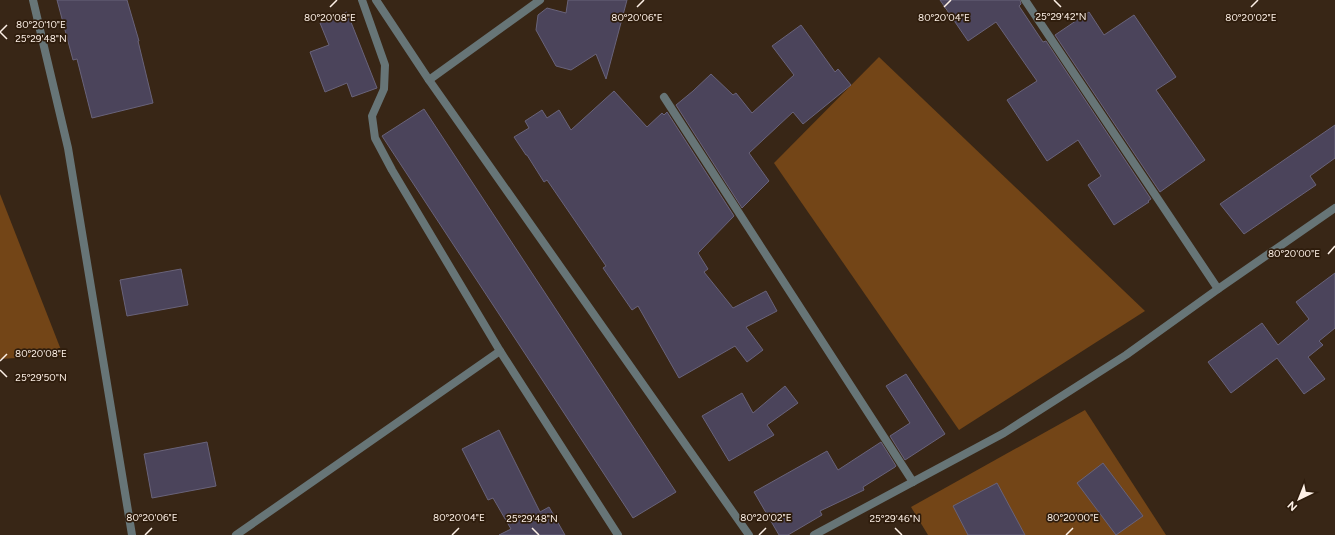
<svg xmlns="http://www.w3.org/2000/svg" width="1335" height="535" font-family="Figtree,sans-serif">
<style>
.green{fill:#734517}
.building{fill:#4b445b;stroke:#69637a}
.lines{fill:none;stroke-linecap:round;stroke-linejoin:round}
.service{stroke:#677577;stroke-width:8}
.minor{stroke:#677577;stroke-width:8}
.ticks{fill:none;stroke:#fef1e7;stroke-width:1.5}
.ticks-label{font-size:10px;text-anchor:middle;fill:#fef1e7;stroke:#2e1c0c;stroke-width:3.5;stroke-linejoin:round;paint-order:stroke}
</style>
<rect width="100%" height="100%" fill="#382616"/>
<!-- green -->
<g class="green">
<path d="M879,57L1145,311L959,430L774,163Z"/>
<path d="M0,194L63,355L0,359Z"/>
<path d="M1085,410L1166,535H928L911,507Z"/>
</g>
<!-- building -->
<g class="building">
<path d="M57,0H127L139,41H138L153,103L92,118L77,59L73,60Z"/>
<path d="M568,0H627L606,79L596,54L571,70L556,66L536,30L538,15L547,8L566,13Z"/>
<path d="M940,0H1020L1021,4L1019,6L1043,42L1046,41L1151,199L1148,201L1149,202L1114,225L1088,185L1101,176L1078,140L1047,161L1007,100L1037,81L996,22L968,41Z"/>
<path d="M347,12L377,88L352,97L347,83L325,92L310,52L329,45L320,23Z"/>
<path d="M1089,12L1104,35L1134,15L1176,77L1156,90L1205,160L1160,192L1055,35Z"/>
<path d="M801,25L835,72L838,69L851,85L803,124L793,112L749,153L769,181L742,208L676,105L693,91L711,74L733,95L736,93L752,113L794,75L772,46Z"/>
<path d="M614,91L647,127L662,113L664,115L667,112L734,216L698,253L708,269L704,272L733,308L766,291L777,311L746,327L763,350L747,362L735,346L679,378L638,306L632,310L603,268L606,266L547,180L544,182L527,155H526L514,137L529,128L525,121L542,110L547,118L559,110L571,130Z"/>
<path d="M424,109L676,492L633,518L382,136Z"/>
<path d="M1335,125V158L1310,176L1316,185L1244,234L1220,204Z"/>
<path d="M181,269L188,305L127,316L120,280Z"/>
<path d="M1335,273V328L1319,341L1323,345L1308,357L1325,379L1304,394L1277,358L1231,393L1208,362L1262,323L1278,345L1309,319L1296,302Z"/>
<path d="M906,374L945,434L905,460L890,436L910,423L886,386Z"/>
<path d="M785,386L798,403L767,425L774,435L729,461L702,416L742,393L753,413Z"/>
<path d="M499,430L540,512L549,507L565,535H499L511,529L493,498L488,500L462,449Z"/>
<path d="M207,442L216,486L152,498L144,454Z"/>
<path d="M881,442L896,466L895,467L863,487L864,490L820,511L822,515L788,535H779L754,492L827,451L838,470Z"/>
<path d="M1103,463L1143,516L1116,535L1077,483Z"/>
<path d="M997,483L1025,535H968L953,506Z"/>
</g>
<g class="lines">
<!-- service -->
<g class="service">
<path d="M362,0L385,65L384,89L372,116L375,138L392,170L500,351L618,535"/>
<path d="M376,0L429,80L749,535"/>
<path d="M1025,0L1218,289"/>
<path d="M429,80L540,0"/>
<path d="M664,97L913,482"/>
<path d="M236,535L500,351"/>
<path d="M814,535L1004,433L1126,355L1218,289L1335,208"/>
</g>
<!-- minor -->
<path class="minor" d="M33,0L68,148L132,535"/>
</g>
<!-- ticks -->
<path class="ticks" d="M1054,0L1061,7M330,7L337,0M637,7L644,0M944,7L951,0M1251,7L1258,0M0,32L7,25M0,32L7,39M1328,254L1335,246M0,361L7,354M0,370L7,377M532,528L539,535M895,528L902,535M145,535L152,528M452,535L459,528M759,535L766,528M1066,535L1073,528"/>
<g class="ticks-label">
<text x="1061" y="20">25°29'42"N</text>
<text x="1251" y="21">80°20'02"E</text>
<text x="330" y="21">80°20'08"E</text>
<text x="637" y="21">80°20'06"E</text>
<text x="944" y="21">80°20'04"E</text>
<text x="41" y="28">80°20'10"E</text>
<text x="41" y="42">25°29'48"N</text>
<text x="1294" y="257">80°20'00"E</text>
<text x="41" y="357">80°20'08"E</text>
<text x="41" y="381">25°29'50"N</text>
<text x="152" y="521">80°20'06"E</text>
<text x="459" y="521">80°20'04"E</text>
<text x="766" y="521">80°20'02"E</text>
<text x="1073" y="521">80°20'00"E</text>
<text x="532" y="522">25°29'48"N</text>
<text x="895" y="522">25°29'46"N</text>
</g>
<!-- north arrow -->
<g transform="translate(1299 499) rotate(223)" stroke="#2e1c0c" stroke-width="3" paint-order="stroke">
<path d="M0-3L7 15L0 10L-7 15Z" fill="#fef1e7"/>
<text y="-6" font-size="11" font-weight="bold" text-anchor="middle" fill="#fef1e7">N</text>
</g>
</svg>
